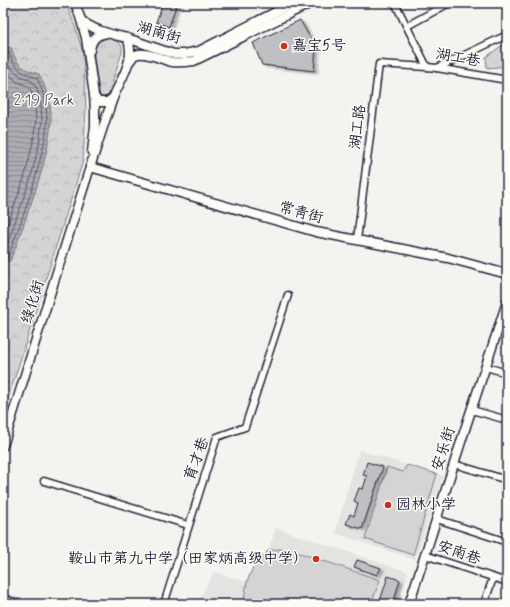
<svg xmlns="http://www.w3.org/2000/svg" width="510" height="607" font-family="Mynerve,'LXGW WenKai TC',sans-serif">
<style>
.built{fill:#e4e3e2}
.grass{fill:url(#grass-tufts);stroke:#7c7b88}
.park{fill:url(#park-crowns);stroke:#7c7b88}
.pitch{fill:#d5d4d5;stroke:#7c7b88}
.water{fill:url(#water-rules);stroke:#757582}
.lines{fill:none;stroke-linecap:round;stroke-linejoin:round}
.shore{stroke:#59596b;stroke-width:1}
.building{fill:#c0bfc2;stroke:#22223b;filter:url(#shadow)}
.street-casing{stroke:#22223b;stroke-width:9}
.secondary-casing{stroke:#22223b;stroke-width:11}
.primary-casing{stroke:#22223b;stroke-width:12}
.street{stroke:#fdfcf7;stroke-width:6}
.secondary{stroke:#fdfcf7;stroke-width:8}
.primary{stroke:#fdfcf7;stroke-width:9}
.poi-dot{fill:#c8321e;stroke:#fdfcf7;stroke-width:1.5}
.labels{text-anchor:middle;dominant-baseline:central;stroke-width:3;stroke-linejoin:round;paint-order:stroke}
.street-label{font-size:15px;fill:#22223b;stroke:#fdfcf7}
.poi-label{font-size:15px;fill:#22223b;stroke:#fdfcf7;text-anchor:start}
.park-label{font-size:15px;fill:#585769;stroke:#fdfcf7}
</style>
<defs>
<pattern id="grass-tufts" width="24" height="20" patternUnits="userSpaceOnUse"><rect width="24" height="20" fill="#d5d4d5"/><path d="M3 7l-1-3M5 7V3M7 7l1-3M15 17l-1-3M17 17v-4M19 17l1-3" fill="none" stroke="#b7b6b8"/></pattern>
<pattern id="park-crowns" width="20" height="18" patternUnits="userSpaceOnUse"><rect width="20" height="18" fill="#d5d4d5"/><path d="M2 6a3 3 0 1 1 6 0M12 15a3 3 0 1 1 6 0" fill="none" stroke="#b7b6b8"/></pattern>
<pattern id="water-rules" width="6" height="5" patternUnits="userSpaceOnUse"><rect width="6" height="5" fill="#acacb2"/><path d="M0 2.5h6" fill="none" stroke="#8c8c92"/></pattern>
<filter id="shadow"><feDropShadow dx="3.5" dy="2" stdDeviation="1" flood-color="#0004"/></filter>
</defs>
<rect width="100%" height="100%" fill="#f4f3ef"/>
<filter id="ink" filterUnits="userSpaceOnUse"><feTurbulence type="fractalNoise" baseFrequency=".025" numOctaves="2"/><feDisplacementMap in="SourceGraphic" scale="8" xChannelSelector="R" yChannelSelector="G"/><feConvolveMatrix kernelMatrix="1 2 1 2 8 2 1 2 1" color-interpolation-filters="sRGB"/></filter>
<g filter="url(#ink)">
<!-- built -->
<g class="built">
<path d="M359,450L443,476L415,560L335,533Z"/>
<path d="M276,528L408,572L398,604H197L214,572L247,582L253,567L268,551Z"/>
</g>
<!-- grass -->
<path class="grass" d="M108,38L118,42L122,46V52L108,96L104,97L100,96L99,91C98,83 93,55 94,50C97,43 101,39 108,38Z"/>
<!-- park -->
<path class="park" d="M3,3H66L75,26L83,53L86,109L83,161L3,415Z"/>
<!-- pitch -->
<g class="pitch">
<path d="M507,42V66L487,68L486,57Z"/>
<path d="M407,465L437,474L413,555L365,539L387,467L403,472Z"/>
<path d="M278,549L291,550L380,580L371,604H243L247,582L253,567L268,551Z"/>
</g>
<!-- water -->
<path class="water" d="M3,42L5,46L11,48C18,66 21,68 39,74C46,88 52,105 51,121C49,151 39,181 29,209C23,227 17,244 10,261H3Z"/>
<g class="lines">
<!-- shore -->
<g class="shore">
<path d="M3,49L8,51L13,62L22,72L37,78C43,91 47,105 47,119C47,131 44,144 41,156C33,190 21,223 8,256L7,257H3"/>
<path d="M3,55L4,56L8,65L19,75L33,82L37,89L41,105L42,120L39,144L31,177L5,250L3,252"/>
<path d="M3,68L16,81L29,87L31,91L35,106L36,120L33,142L25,175L3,238"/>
</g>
</g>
<!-- building -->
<g class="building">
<path d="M163,3H177L169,27L156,22Z"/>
<path d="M300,20L316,48L314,71L262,65L253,43Z"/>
<path d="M367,462L383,467L362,529L346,524L350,514L354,516L358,503L354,501L359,488L363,489L367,476L363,475Z"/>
<path d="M357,560L381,568L377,575L354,567Z"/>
<path d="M388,576L400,580L393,604H379Z"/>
</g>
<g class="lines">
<!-- street casing -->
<g class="street-casing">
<g id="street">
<path d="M395,3L427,67L437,68L507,80"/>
<path d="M407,26L449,3"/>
<path d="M437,68L507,35"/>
<path d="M357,240L379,64L427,67"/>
<path d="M486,367L507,373"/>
<path d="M472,410L507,420"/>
<path d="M454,464L507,480"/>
<path d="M44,481L188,525"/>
<path d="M437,519L507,542"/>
<path d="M425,555L507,582"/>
<path d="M164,604L217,437L245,427L288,295"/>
<path d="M484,604L493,578"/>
</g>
</g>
<!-- secondary casing -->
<g class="secondary-casing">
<g id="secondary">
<path d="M75,3L81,20L86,38L94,95L95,110V125L92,152"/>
<path d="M81,20C94,31 111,34 127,38C142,43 158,49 174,54H185L199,51L293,3"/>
<path d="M90,50C92,38 96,35 107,33"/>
<path d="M129,62C131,60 133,56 135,55C144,50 163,60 172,62C179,63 187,62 194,61L311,3"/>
<path d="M94,96L98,102H107L113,98"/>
<path d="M90,167L316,232L448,258L507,274"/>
<path d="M3,446C37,336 71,225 107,115C109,110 111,104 113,98C120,80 137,58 127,38"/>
<path d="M409,604L425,555L467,423L507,302"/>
</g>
</g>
<!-- primary casing -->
<g class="primary-casing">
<path id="primary" d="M3,600L16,604"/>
</g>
<!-- street -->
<use href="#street" class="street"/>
<!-- secondary -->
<use href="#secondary" class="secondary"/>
<!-- primary -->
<use href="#primary" class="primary"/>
</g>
</g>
<!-- markers -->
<g class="poi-dot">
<circle cx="284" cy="46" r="4"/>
<circle cx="388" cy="505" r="4"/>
<circle cx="316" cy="559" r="4"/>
</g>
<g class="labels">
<!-- street labels -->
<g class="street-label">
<text transform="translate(159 33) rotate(16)">湖南街</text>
<text transform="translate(458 58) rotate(10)">湖工巷</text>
<text transform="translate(358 127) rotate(-83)">湖工路</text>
<text transform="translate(301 213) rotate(15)">常青街</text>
<text transform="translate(33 302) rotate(-73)">绿化街</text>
<text transform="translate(444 449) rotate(-72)">安乐街</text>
<text transform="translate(197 459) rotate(-70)">育才巷</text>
<text transform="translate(459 553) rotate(19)">安南巷</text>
</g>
<!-- poi labels -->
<g class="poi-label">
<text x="292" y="46">嘉宝5号</text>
<text x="396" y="505">园林小学</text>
<text x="308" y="559" text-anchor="end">鞍山市第九中学（田家炳高级中学）</text>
</g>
<!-- park labels -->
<g class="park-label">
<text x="44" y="101">2·19 Park</text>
</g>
</g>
<!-- margin -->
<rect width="510" height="607" fill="none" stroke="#fdfcf7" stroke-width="16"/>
<rect x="8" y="8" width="494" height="591" fill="none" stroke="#22223b" stroke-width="1.5" filter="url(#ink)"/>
</svg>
